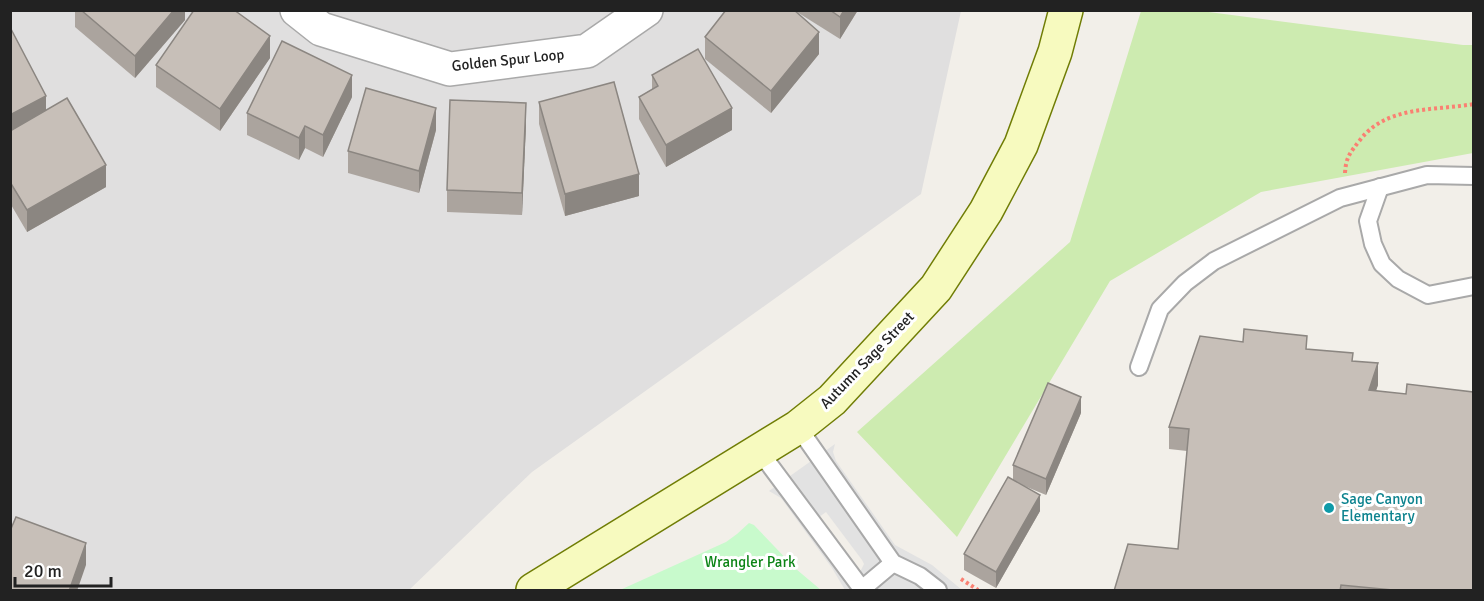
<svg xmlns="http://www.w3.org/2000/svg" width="1484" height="601" font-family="Signika,sans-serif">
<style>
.residential{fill:#e0dfdf}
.grass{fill:#cdebb0}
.park{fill:#c8facc}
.parking{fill:#e2e2e2;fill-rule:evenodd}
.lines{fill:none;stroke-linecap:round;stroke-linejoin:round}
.lane-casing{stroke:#a9a9a9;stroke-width:20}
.street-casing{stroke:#a9a9a9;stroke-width:36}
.secondary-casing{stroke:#707d05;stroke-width:36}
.path{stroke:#fa8072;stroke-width:4;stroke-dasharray:3 3;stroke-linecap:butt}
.lane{stroke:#fff;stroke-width:16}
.street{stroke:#fff;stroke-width:33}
.secondary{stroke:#f7fabf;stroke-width:33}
.wall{fill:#aba49e}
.shaded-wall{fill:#8b8681}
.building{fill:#c7bfb8;stroke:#8b8681;stroke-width:1.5}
.culture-dot{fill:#0f9aa8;stroke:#fff;stroke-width:2}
.labels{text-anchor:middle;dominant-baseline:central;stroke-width:6;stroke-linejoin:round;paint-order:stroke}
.street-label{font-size:15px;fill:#222;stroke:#fff}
.culture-label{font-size:15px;fill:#0d838f;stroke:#fff;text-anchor:start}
.park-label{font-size:15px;fill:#0c8416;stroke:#fff}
</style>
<rect width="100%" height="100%" fill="#f2efe9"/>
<!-- residential -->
<path class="residential" d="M10,11H961L921,194L532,472L409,590H11Z"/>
<!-- grass -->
<path class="grass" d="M1141,11H1201L1463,45H1473V153L1261,192L1110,281L957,537L857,432L1070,242Z"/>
<!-- park -->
<path class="park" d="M749,523L754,525L796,569L821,590H620L726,542L737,534Z"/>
<!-- parking -->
<path class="parking" d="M835,444L833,452L836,461L895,545L932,565L962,590H845L832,568L781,498L769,491ZM826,512L862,560L864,564L860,572L819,517Z"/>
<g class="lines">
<!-- lane casing -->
<g class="lane-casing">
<g id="lane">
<path d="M1380,187L1368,221L1373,244L1382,264L1398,279L1428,295L1474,286"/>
<path d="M1139,367L1160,309L1185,283L1214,261L1340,198L1427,175L1474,176"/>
<path d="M798,427L893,563L920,576L938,590"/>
<path d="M760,452L862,589L893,563"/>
</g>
</g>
<!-- street casing -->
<g class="street-casing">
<path id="street" d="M297,10L321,29L450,69L587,51L646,10"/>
</g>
<!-- secondary casing -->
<g class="secondary-casing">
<path id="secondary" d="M533,590L798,427L832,400L936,288L986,211L1021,145L1055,52L1066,10"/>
</g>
<!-- path -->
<g class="path">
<path d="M1345,173C1346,157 1350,153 1360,140C1387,105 1434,111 1474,104"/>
<path d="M961,579L978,590"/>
</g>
<!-- lane -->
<use href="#lane" class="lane"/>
<!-- street -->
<use href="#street" class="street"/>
<!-- secondary -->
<use href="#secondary" class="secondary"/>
</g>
<!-- wall -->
<g class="wall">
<path d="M75,10H185V20L135,78L75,27Z"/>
<path d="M797,10H858L840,39L797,12Z"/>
<path d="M11,29L46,110L106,187L27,232L10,203Z"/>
<path d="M705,37L819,54L771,113L705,59Z"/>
<path d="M270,58L220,131L156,87V65Z"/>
<path d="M652,75L732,130L666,167L639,119V97L652,89Z"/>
<path d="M352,97L323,157L305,148L299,160L247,135V113Z"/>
<path d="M539,102L639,196L565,216L539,124Z"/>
<path d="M526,125L522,215L447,212V190Z"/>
<path d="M436,130L419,193L348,173V151Z"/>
<path d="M1243,342L1307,349L1353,361L1378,385L1376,390L1473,591H1114L1178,549L1187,451L1169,449V427Z"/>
<path d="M1081,413L1046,495L1022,485L1040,511L996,588L964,570V554L1013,480V465Z"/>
</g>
<!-- shaded-wall -->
<g class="shaded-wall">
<path d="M174,10H185V20L135,78V56Z"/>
<path d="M844,10H858L840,39V17Z"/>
<path d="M819,32V54L771,113V91Z"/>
<path d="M270,36V58L220,131V109Z"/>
<path d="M352,75V97L323,157V135Z"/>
<path d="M46,96V118L10,137V115Z"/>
<path d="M526,103V125L522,215V193Z"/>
<path d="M436,108V130L419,193V171Z"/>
<path d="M732,108V130L666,167V145Z"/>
<path d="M305,126V148L299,160V138Z"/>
<path d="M106,165V187L27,232V210Z"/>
<path d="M639,174V196L565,216V194Z"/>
<path d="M1378,363V385L1369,412V390Z"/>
<path d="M1081,397V413L1046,495V479Z"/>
<path d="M1040,495V511L996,588V572Z"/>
<path d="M86,543V565L77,591H69Z"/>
</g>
<!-- building -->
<g class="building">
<path d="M81,10H174L135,56Z"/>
<path d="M194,10H234L270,36L220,109L156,65Z"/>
<path d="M726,10H794L819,32L771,91L705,37Z"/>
<path d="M830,10H844L840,17Z"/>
<path d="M11,29L46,96L10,115V29Z"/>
<path d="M282,41L352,75L323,135L305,126L299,138L247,113Z"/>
<path d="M698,49L732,108L666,145L639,97L658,86L652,75Z"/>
<path d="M614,82L639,174L565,194L539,102Z"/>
<path d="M366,88L436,108L419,171L348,151Z"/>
<path d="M67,98L106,165L27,210L10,182V131Z"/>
<path d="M450,100L526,103L522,193L447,190Z"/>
<path d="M1244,329L1307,336L1306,349L1353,353L1352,361L1378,363L1369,390L1406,394L1407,384L1473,392V591H1392V590L1341,585L1340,591H1114L1128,544L1178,549L1189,429L1169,427L1200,336L1243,342Z"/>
<path d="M1048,383L1081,397L1046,479L1013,465Z"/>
<path d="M1008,477L1040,495L996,572L964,554Z"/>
<path d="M16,517L86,543L69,591H10V531Z"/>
</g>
<!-- markers -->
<circle class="culture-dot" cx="1329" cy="508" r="6"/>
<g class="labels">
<!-- street labels -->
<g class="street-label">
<text transform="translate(508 60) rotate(-6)">Golden Spur Loop</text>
<text transform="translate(867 360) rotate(-46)">Autumn Sage Street</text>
</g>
<!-- culture labels -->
<g class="culture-label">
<text x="1341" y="499">Sage Canyon<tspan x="1341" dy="17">Elementary</tspan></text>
</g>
<!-- park labels -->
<g class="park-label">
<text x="750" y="562">Wrangler Park</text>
</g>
</g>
<!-- border -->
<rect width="1484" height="601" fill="none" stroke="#222222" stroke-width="24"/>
<!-- scale -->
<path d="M15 577v9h96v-9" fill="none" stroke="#222222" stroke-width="3"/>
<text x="24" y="577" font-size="18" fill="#222222" stroke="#ffffff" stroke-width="4.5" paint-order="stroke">20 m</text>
</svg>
